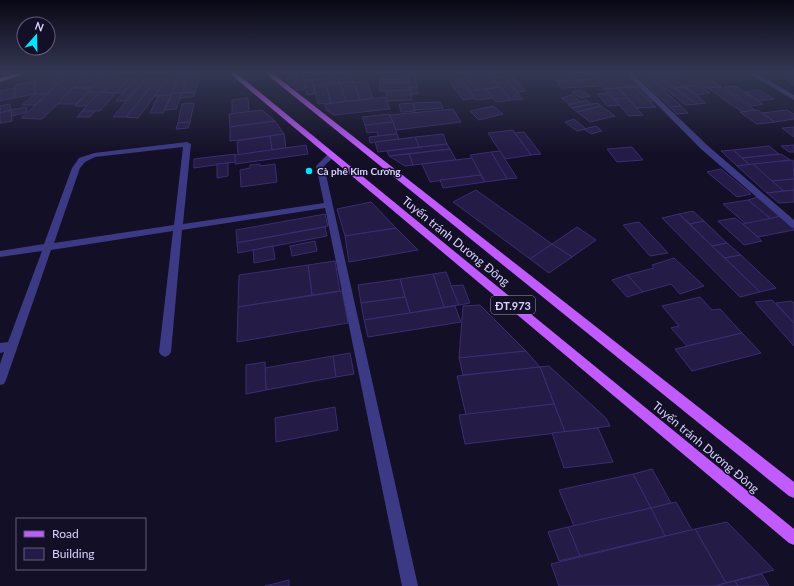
<svg xmlns="http://www.w3.org/2000/svg" width="794" height="586" font-family="Lato,sans-serif">
<style>
.building{fill:#241b47;stroke:#3b2d73}
.lines{fill:none;stroke-linecap:round;stroke-linejoin:round}
.street{fill:#3d3a85;fill-rule:evenodd}
.primary{fill:#c25bff;fill-rule:evenodd}
.poi-dot{fill:#00e5ff;stroke:#130f26;stroke-width:1.5}
.labels{text-anchor:middle;dominant-baseline:central;stroke-width:3;stroke-linejoin:round;paint-order:stroke}
.far-poi-label{font-size:10px;font-weight:bold;fill:#d9d4ff;stroke:#130f26;text-anchor:start}
.shield{fill:#130f26;stroke:#9e99be;stroke-width:1}
.shield-label{font-size:11px;font-weight:bold;fill:#d9d4ff}
.street-label{font-size:12px;fill:#d9d4ff;stroke:#130f26}
</style>
<rect width="100%" height="100%" fill="#130f26"/>
<!-- building -->
<g class="building">
<path d="M330,73L331,78L304,80L303,76Z"/>
<path d="M657,74L675,88L697,104L686,105L647,75Z"/>
<path d="M683,74L698,85L684,87L669,76Z"/>
<path d="M68,75L86,76L42,119L21,118Z"/>
<path d="M490,75L500,87L476,90L466,77Z"/>
<path d="M592,75L595,79L557,81L554,78Z"/>
<path d="M628,75L640,86L604,89L594,77Z"/>
<path d="M647,75L681,106L670,107L637,76Z"/>
<path d="M780,75H794V85H793Z"/>
<path d="M86,76H104L92,88H73Z"/>
<path d="M104,76H119L104,92H88Z"/>
<path d="M303,76L305,89L296,90L285,78Z"/>
<path d="M408,76H415L417,88H410Z"/>
<path d="M408,76V79L379,80V77Z"/>
<path d="M669,76L684,87L675,88L660,77Z"/>
<path d="M706,76L721,87L706,88L691,78Z"/>
<path d="M49,77H65L47,94H35L34,81Z"/>
<path d="M187,77H200L195,92L182,93Z"/>
<path d="M187,77L182,93H172L177,78Z"/>
<path d="M338,77L340,83L314,86L312,80Z"/>
<path d="M352,77L353,82L340,83L338,78Z"/>
<path d="M466,77L476,90L469,91L460,78Z"/>
<path d="M504,77L506,79L523,99L511,100L492,78Z"/>
<path d="M117,78H129L116,93L104,92Z"/>
<path d="M129,78L135,79L123,93H116Z"/>
<path d="M136,78H146L126,101H116Z"/>
<path d="M146,78H158L126,117H113Z"/>
<path d="M158,78H168L138,118L126,117Z"/>
<path d="M168,78H177L171,95L155,96Z"/>
<path d="M460,78L469,91L475,98L463,100L448,79Z"/>
<path d="M515,78L526,91L517,92L506,79Z"/>
<path d="M408,79L409,83H379V80Z"/>
<path d="M595,79L602,86L562,88L557,81Z"/>
<path d="M304,80H312L315,94L307,95Z"/>
<path d="M34,81L35,94L14,98L15,85Z"/>
<path d="M366,81L373,98L360,100L353,82Z"/>
<path d="M353,82L360,100L346,101L340,83Z"/>
<path d="M340,83L346,101L331,103L326,85Z"/>
<path d="M379,83H409L410,90L380,91Z"/>
<path d="M326,85L331,103L318,104L314,86Z"/>
<path d="M698,85L710,93L696,95L684,87Z"/>
<path d="M640,86L654,101H649L635,87Z"/>
<path d="M735,86L759,101L763,104L752,106L724,87Z"/>
<path d="M500,87L511,100L496,102L486,89Z"/>
<path d="M635,87L649,101L656,107L637,108L618,88Z"/>
<path d="M684,87L696,95L706,103L697,104L675,88Z"/>
<path d="M721,87L755,110L742,112L708,88Z"/>
<path d="M15,88L14,98L0,101V91Z"/>
<path d="M73,88H92L76,104H57Z"/>
<path d="M410,88H417L418,94H411Z"/>
<path d="M618,88L627,98L614,99L604,89Z"/>
<path d="M486,89L493,98L476,100L469,91Z"/>
<path d="M410,90L412,100L387,101L386,91Z"/>
<path d="M581,90L590,96L581,98L572,92Z"/>
<path d="M759,90L774,99L759,101L745,92Z"/>
<path d="M88,92H100L87,106H75Z"/>
<path d="M100,92L116,93L100,111H82Z"/>
<path d="M195,92L193,97L180,98L182,93Z"/>
<path d="M172,93H182L176,109L165,110Z"/>
<path d="M609,93L614,99L620,105L608,106L597,94Z"/>
<path d="M35,94H47L35,105H22Z"/>
<path d="M171,95L163,113H150L158,96Z"/>
<path d="M572,95L581,102L570,104L561,98Z"/>
<path d="M385,97L390,109L334,115L326,110L325,104Z"/>
<path d="M248,98L249,112L232,114V100Z"/>
<path d="M627,98L643,115L629,116L614,99Z"/>
<path d="M586,100L591,104L572,108L568,105Z"/>
<path d="M440,102L443,108L415,110L413,103Z"/>
<path d="M194,103L190,122L178,123L182,104Z"/>
<path d="M413,103L415,111L401,112L399,104Z"/>
<path d="M597,103L601,106L577,112L572,108Z"/>
<path d="M10,104L11,110L0,113V106Z"/>
<path d="M493,106L503,114L479,120L470,111Z"/>
<path d="M601,106L615,116L590,122L577,112Z"/>
<path d="M681,106L688,113L677,114L670,107Z"/>
<path d="M26,107L27,112L12,116L11,110Z"/>
<path d="M453,109L461,122L396,130L390,115Z"/>
<path d="M11,110L12,121L0,123V113Z"/>
<path d="M262,110L275,121L230,127L229,114Z"/>
<path d="M758,110L775,122L757,124L740,112Z"/>
<path d="M787,110L794,114V119L775,122L762,113Z"/>
<path d="M82,111H95L90,117H77Z"/>
<path d="M389,114L393,122L365,125L362,117Z"/>
<path d="M574,119L586,129L577,131L565,122Z"/>
<path d="M275,121L284,134L230,141V127Z"/>
<path d="M190,122L188,128L176,129L178,123Z"/>
<path d="M393,122L397,134L378,136L377,132L367,133L365,125Z"/>
<path d="M596,126L602,131L591,134L584,129Z"/>
<path d="M794,127V137L782,128Z"/>
<path d="M513,130L515,133L531,155L505,159L488,133Z"/>
<path d="M524,132L541,154L531,155L515,133Z"/>
<path d="M284,134L286,148L272,150L270,136Z"/>
<path d="M397,134L399,139L370,143L369,137Z"/>
<path d="M443,134L447,144L419,147L415,137Z"/>
<path d="M270,136L272,150L238,155L237,141Z"/>
<path d="M415,137L419,147L378,152L375,142Z"/>
<path d="M447,144L450,149L389,156L387,151Z"/>
<path d="M306,145L308,154L235,164V155Z"/>
<path d="M794,145V152H789L781,146Z"/>
<path d="M769,146L779,154L742,158L733,150Z"/>
<path d="M632,147L643,160L617,162L607,149Z"/>
<path d="M450,149L456,160L413,165L409,154Z"/>
<path d="M733,150L742,158L750,165L737,166L721,151Z"/>
<path d="M500,151L505,159L517,178L507,179L491,152Z"/>
<path d="M491,152L507,179L485,182L470,155Z"/>
<path d="M235,154V162L194,168V159Z"/>
<path d="M409,154L413,165L405,166L389,156Z"/>
<path d="M781,154L790,160L750,165L742,158Z"/>
<path d="M472,158L481,175L430,182L422,164Z"/>
<path d="M793,160L794,179L772,181L753,164Z"/>
<path d="M228,163V176L217,178V164Z"/>
<path d="M260,164V166L275,164L277,182L241,187L240,170L250,168V165Z"/>
<path d="M753,164L772,181L784,191L767,193L737,166Z"/>
<path d="M721,169L751,194L737,197L707,172Z"/>
<path d="M481,175L485,182L443,188L440,180Z"/>
<path d="M794,179V190L784,191L772,181Z"/>
<path d="M476,190L552,244L530,259L453,202Z"/>
<path d="M794,190V202L779,203L767,193Z"/>
<path d="M758,197L782,216L771,219L748,200Z"/>
<path d="M748,200L771,219L746,224L723,204Z"/>
<path d="M371,202L396,228L345,236L337,209Z"/>
<path d="M693,211L704,221L690,224L679,214Z"/>
<path d="M325,214L328,226L237,243L236,230Z"/>
<path d="M679,214L712,246L760,292L740,297L662,218Z"/>
<path d="M782,216L794,226V230L758,237L743,224Z"/>
<path d="M735,218L743,224L762,241L744,245L718,221Z"/>
<path d="M704,221L727,243L712,246L690,224Z"/>
<path d="M639,222L668,253L650,256L623,225Z"/>
<path d="M325,227L327,236L238,253L237,243Z"/>
<path d="M577,227L596,240L572,257L552,244Z"/>
<path d="M396,228L418,250L349,262L345,236Z"/>
<path d="M315,241L317,251L292,256L290,246Z"/>
<path d="M727,243L741,255L725,258L712,246Z"/>
<path d="M552,244L572,257L549,273L530,259Z"/>
<path d="M273,246L275,259L254,263L253,250Z"/>
<path d="M741,255L776,288L760,292L725,258Z"/>
<path d="M674,258L704,286L680,294L671,284L643,292L627,275L654,268L652,265Z"/>
<path d="M335,261L340,291L312,295L308,265Z"/>
<path d="M308,265L312,295L238,307L239,275Z"/>
<path d="M446,272L459,305L444,307L433,274Z"/>
<path d="M433,274L444,307L410,313L400,279Z"/>
<path d="M627,275L643,292L627,297L612,280Z"/>
<path d="M400,279L405,297L361,303L358,285Z"/>
<path d="M463,285L470,303L459,305L451,286Z"/>
<path d="M342,291L348,323L237,342L238,307Z"/>
<path d="M405,297L410,313L364,320L361,303Z"/>
<path d="M700,297L712,310L720,309L742,333L687,346L671,328L679,326L662,306Z"/>
<path d="M772,300L794,323V346L755,302Z"/>
<path d="M792,301L794,303V323L776,303Z"/>
<path d="M480,305L526,351L459,358L463,306Z"/>
<path d="M455,306L461,322L368,337L364,320Z"/>
<path d="M742,333L761,353L692,371L675,349Z"/>
<path d="M526,351L540,367L463,375L459,358Z"/>
<path d="M350,353L354,374L336,377L333,356Z"/>
<path d="M333,356L336,377L266,390L265,368Z"/>
<path d="M265,362L266,390L246,394V365Z"/>
<path d="M549,366L606,418L610,426L565,432L540,367Z"/>
<path d="M540,367L554,404L466,415L457,376Z"/>
<path d="M554,404L565,432L465,444L459,415Z"/>
<path d="M335,407L338,430L276,442L275,418Z"/>
<path d="M598,428L613,462L564,468L552,433Z"/>
<path d="M652,469L671,503L651,508L633,474Z"/>
<path d="M633,474L651,508L574,526L559,490Z"/>
<path d="M676,502L692,530L665,536L651,508Z"/>
<path d="M651,508L665,536L580,556L568,527Z"/>
<path d="M727,522L774,570L726,583L695,529Z"/>
<path d="M568,527L580,556L559,561L548,532Z"/>
<path d="M695,529L726,583L714,586H559L551,564Z"/>
<path d="M762,574L769,586H738L735,581Z"/>
<path d="M289,580V586H265Z"/>
<path d="M735,581L738,586H714L726,583Z"/>
</g>
<g class="lines">
<!-- street -->
<g class="street">
<path d="M119,72H174L171,74H122Z"/>
<path d="M262,72H387L384,74H265Z"/>
<path d="M625,72H631L707,145L794,220V228L791,227L701,149Z"/>
<path d="M747,72H754L794,95V100Z"/>
<path d="M187,142L191,144L183,224L324,203L316,166L328,154H331L335,156L324,166L418,586H402L325,208L182,230L171,352L169,355L165,357L161,355L159,352L173,231L51,250L6,380L4,384L0,385V364L4,352L0,353V343L8,342L42,251L0,257V251L44,244L72,168L79,158L94,153ZM183,147L174,225L54,243L80,168L85,162L95,157Z"/>
</g>
<!-- primary -->
<g class="primary">
<path d="M20,72H30L0,82V78Z"/>
<path d="M228,72H235L794,529V545L789,543Z"/>
<path d="M264,72H271L794,482V498L789,496Z"/>
</g>
</g>
<!-- sky -->
<linearGradient id="sky" x2="0" y2="1"><stop stop-color="#0a0815"/><stop offset="0.47" stop-color="#333752"/><stop offset="1" stop-color="#333752" stop-opacity="0"/></linearGradient>
<rect width="794" height="154" fill="url(#sky)"/>
<!-- markers -->
<circle class="poi-dot" cx="309" cy="171" r="4"/>
<g class="labels">
<!-- far-poi labels -->
<g class="far-poi-label">
<text x="317" y="171">Cà phê Kim Cương</text>
</g>
<!-- shield labels -->
<rect class="shield" x="491" y="296" width="44" height="18" rx="3"/>
<g class="shield-label">
<text x="513" y="305">ĐT.973</text>
</g>
<!-- street labels -->
<g class="street-label">
<text transform="translate(456 241) rotate(39)">Tuyến tránh Dương Đông</text>
<text transform="translate(706 447) rotate(40)">Tuyến tránh Dương Đông</text>
</g>
</g>
<!-- legend -->
<rect x="16" y="518" width="130" height="52" fill="#130f26" stroke="#625e7d"/>
<rect x="24" y="531" width="20" height="6" fill="#c25bff" stroke="#625e7d"/>
<text x="52" y="538" font-size="12" fill="#d9d4ff">Road</text>
<rect x="24" y="548" width="20" height="12" fill="#241b47" stroke="#625e7d"/>
<text x="52" y="558" font-size="12" fill="#d9d4ff">Building</text>
<!-- north arrow -->
<g transform="translate(36 36) rotate(20)"><circle r="19" fill="#130f26" stroke="#625e7d"/>
<path d="M0-3L7 15L0 10L-7 15Z" fill="#00e5ff"/>
<text y="-6" font-size="11" font-weight="bold" text-anchor="middle" fill="#d9d4ff">N</text>
</g>
</svg>
